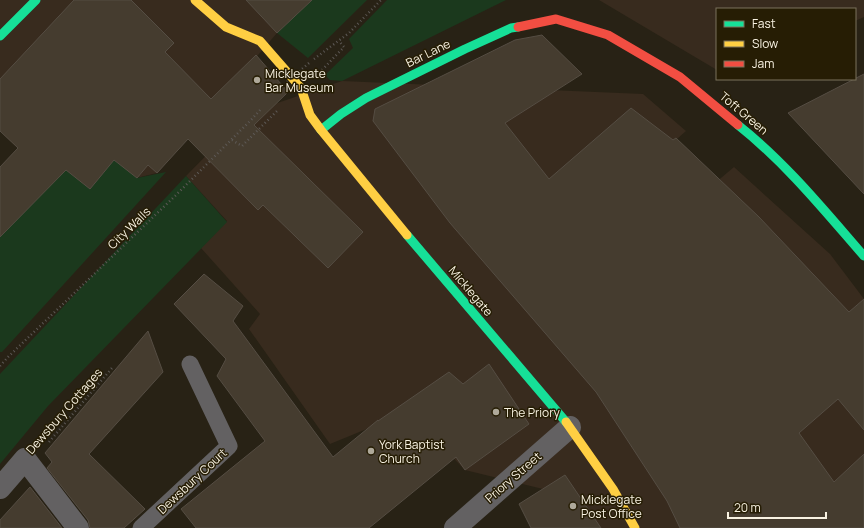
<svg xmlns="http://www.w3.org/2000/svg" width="864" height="528" font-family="Manrope,sans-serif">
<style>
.commercial{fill:#382b1e}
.green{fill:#1b391d}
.building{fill:#453c2f;stroke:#554d43}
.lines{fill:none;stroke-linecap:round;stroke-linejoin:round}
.path{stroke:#5d5956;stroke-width:2.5;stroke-dasharray:1 3;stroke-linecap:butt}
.lane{stroke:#636162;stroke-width:17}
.street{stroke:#636162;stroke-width:22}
.fast{stroke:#16e098;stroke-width:9}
.slow{stroke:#ffcf43;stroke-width:9}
.jam{stroke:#f24e42;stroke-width:9}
.path-bridge{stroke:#5d5956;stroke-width:2.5;stroke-dasharray:1 3;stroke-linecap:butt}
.poi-dot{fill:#afa99a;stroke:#261d04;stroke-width:1.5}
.labels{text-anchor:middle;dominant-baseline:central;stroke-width:3;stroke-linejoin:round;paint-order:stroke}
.street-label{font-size:12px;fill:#f8f2e2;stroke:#261d04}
.poi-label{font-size:12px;fill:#f8f2e2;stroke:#261d04;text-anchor:start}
</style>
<rect width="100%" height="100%" fill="#282215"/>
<!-- commercial -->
<g class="commercial">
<path d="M0,0H312L277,33L157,173L90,189L58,164L51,180L0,131Z"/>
<path d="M599,0H864V17L855,21V9H717V70Z"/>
<path d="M342,81L643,94L686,131L563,240L599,281L734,167L830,254L864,299V528H565L543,489L465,470L408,412L330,444L249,329L260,314L201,248L227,221L186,176L248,113Z"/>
</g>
<!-- green -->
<g class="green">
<path d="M312,0H367L308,58L277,33Z"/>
<path d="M387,0H506L342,81L330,80L325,75L353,48L349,39Z"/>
<path d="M114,160L137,178L166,172L2,352H0V237L58,164L90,189Z"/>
<path d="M186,176L227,222L48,406L0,464V374Z"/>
</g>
<!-- building -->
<g class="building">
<path d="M74,0H131L174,43L165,52L211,99L256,55L288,92L254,125L363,232L328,268L263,205L258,210L188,139L157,173L148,165L137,178L114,160L90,189L66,170L0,237V167L18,148L0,131V79Z"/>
<path d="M246,0H312L277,33Z"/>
<path d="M542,35L582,74L505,123L549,179L631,108L673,140L676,138L759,217L849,312L864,299V430L838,399L799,433L834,482L864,454V528H680L667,501L596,392L450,223L373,121L375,109L515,40Z"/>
<path d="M864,74V194L788,113Z"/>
<path d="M204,274L243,306L233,321L333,457L378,420V421L449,372L463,384L489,364L529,424L465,470L456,457L369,528H196L181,509L265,441L217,376L226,359L174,304Z"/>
<path d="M148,331L163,372L89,454L145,509L124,528H90L88,520L47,468L52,462L45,453Z"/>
<path d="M565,475L601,528H531L519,504Z"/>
<path d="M30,487L62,528H0V520Z"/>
</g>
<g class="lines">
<!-- path -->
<g class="path">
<path d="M314,59L349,33L381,0"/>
<path d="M322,70L344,47L339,41"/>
<path d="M232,140L242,146L279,109"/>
<path d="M0,366L8,357L175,196L252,119L261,109"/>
<path d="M49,442L112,368"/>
</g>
<!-- lane -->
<path class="lane" d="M141,528L229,446L190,364"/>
<!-- street -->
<g class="street">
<path d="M0,488L25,459L78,528"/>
<path d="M455,528L570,427"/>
</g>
<!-- fast -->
<g class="fast">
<path d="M0,36L36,0"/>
<path d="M738,125C786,163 824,210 864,256"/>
<path d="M321,130L341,114L366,98L465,49L511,28L518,27"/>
<path d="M407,235L566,422"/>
</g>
<!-- slow -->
<g class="slow">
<path d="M195,0L226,27L260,41L301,88L310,115L321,130L407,235"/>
<path d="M566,422L613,489L635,528"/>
</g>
<!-- jam -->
<path class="jam" d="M518,27L556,19L608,35L680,77L738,125"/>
<!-- path-bridge -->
<path class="path-bridge" d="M287,82L309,63"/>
</g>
<!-- markers -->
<g class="poi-dot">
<circle cx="257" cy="80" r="4"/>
<circle cx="496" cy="412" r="4"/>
<circle cx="371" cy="451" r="4"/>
<circle cx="573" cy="506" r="4"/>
</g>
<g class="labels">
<!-- street labels -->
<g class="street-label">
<text transform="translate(428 53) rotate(-26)">Bar Lane</text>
<text transform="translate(744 113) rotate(40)">Toft Green</text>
<text transform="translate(129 228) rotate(-44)">City Walls</text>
<text transform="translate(471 291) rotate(50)">Micklegate</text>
<text transform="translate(64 411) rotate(-49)">Dewsbury Cottages</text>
<text transform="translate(513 477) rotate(-41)">Priory Street</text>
<text transform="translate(192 481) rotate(-43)">Dewsbury Court</text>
</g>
<!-- poi labels -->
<g class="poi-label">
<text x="265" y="73">Micklegate<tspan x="265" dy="14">Bar Museum</tspan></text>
<text x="504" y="412">The Priory</text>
<text x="379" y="444">York Baptist<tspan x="379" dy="14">Church</tspan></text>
<text x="581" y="499">Micklegate<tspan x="581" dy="14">Post Office</tspan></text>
</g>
</g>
<!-- legend -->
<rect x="716" y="8" width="140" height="72" fill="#261d04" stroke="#7a725d"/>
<rect x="724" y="21" width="20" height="6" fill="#16e098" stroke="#7a725d"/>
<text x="752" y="28" font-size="12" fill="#f8f2e2">Fast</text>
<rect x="724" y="41" width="20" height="6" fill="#ffcf43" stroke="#7a725d"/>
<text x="752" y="48" font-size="12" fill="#f8f2e2">Slow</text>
<rect x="724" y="61" width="20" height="6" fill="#f24e42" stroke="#7a725d"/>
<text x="752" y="68" font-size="12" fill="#f8f2e2">Jam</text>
<!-- scale -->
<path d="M728 512v6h98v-6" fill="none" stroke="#f8f2e2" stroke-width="2"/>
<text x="734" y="512" font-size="12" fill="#f8f2e2" stroke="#261d04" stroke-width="3" paint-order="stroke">20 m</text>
</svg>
